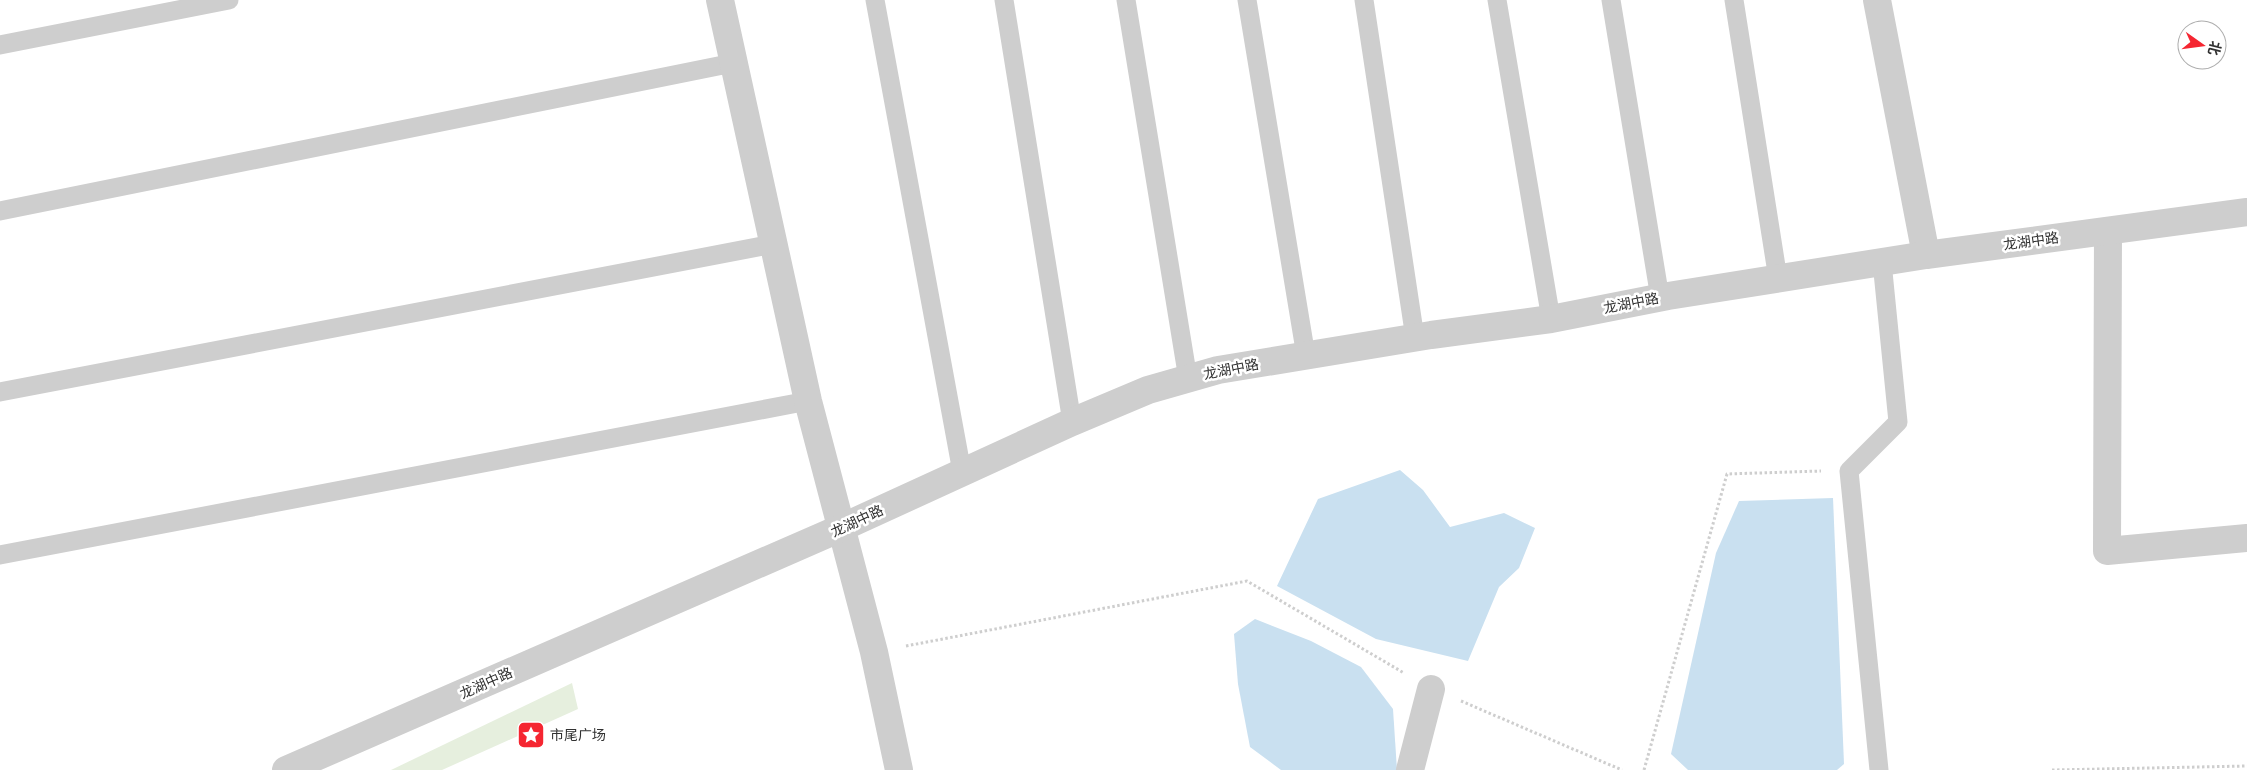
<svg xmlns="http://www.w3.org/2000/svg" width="2247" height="770" font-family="'DejaVu Sans','Noto Sans SC',sans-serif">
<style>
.green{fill:#e6efde}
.water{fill:#c9e0f0}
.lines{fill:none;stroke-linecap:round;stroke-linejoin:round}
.path{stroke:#cecece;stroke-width:3;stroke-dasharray:2.5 2.5;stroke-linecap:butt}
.service{stroke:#cecece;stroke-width:19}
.minor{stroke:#cecece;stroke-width:28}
.tertiary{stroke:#cecece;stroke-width:28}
.labels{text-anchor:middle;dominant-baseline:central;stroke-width:5;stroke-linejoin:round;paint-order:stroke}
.street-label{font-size:14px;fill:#313131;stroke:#fff}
.poi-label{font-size:14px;fill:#313131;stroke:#fff;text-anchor:start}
</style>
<rect width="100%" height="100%" fill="#fff"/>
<!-- green -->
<path class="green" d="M572,683L578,709L442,770H391Z"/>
<!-- water -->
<g class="water">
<path d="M1400,470L1423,490L1450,527L1504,513L1535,528L1519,568L1499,587L1468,661L1376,639L1277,586L1318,499Z"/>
<path d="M1833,498L1844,764L1837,770H1688L1671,754L1716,553L1739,501Z"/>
<path d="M1255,619L1311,641L1361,667L1393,709L1397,770H1281L1250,747L1238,684L1234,634Z"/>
</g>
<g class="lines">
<!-- path -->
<g class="path">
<path d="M906,646L1247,581L1404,673"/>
<path d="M1461,701L1622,770"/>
<path d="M1644,770L1727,474L1821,471"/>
<path d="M2052,770L2247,766"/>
</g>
<!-- service -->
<g class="service">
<path d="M875,0L962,472"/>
<path d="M1004,0L1072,422"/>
<path d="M1126,0L1188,379"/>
<path d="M1247,0L1306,356"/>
<path d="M1364,0L1415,338"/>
<path d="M1497,0L1551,319"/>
<path d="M1611,0L1660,298"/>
<path d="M1734,0L1778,279"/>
<path d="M0,45L229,0"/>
<path d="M0,211L733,63"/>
<path d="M0,392L773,244"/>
<path d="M0,555L808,401"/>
<path d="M1879,770L1849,471L1898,422L1882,262L1893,260"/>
</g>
<!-- minor -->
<g class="minor">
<path d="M720,0L808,401L874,652L899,770"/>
<path d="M1877,0L1926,255"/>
<path d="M2108,231L2107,551L2247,538"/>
<path d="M1410,770L1431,689"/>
</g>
<!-- tertiary -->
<path class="tertiary" d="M286,770L841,528L1072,422L1148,390L1218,370L1431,335L1551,319L1668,296L1926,255L2247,212"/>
</g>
<!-- icons -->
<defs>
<g id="sight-square" transform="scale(1.4375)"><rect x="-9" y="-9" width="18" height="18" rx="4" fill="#f52631" stroke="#fff"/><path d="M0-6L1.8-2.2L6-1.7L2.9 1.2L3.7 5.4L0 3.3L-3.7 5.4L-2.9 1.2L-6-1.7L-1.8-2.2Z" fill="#fff"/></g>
</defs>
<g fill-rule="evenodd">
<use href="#sight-square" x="531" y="735"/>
</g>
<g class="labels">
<!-- street labels -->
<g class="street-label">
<text transform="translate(2031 241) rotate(-8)">龙湖中路</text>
<text transform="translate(1631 303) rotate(-11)">龙湖中路</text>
<text transform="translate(1231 369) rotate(-11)">龙湖中路</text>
<text transform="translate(857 521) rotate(-25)">龙湖中路</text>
<text transform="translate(486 683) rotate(-24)">龙湖中路</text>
</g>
<!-- poi labels -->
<g class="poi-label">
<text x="550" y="735">市尾广场</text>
</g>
</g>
<!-- north arrow -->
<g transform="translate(2202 45) rotate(104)"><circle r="24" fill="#ffffff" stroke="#adadad"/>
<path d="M0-4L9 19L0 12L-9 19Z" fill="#f52631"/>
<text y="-8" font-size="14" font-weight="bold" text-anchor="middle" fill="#313131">北</text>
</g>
</svg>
